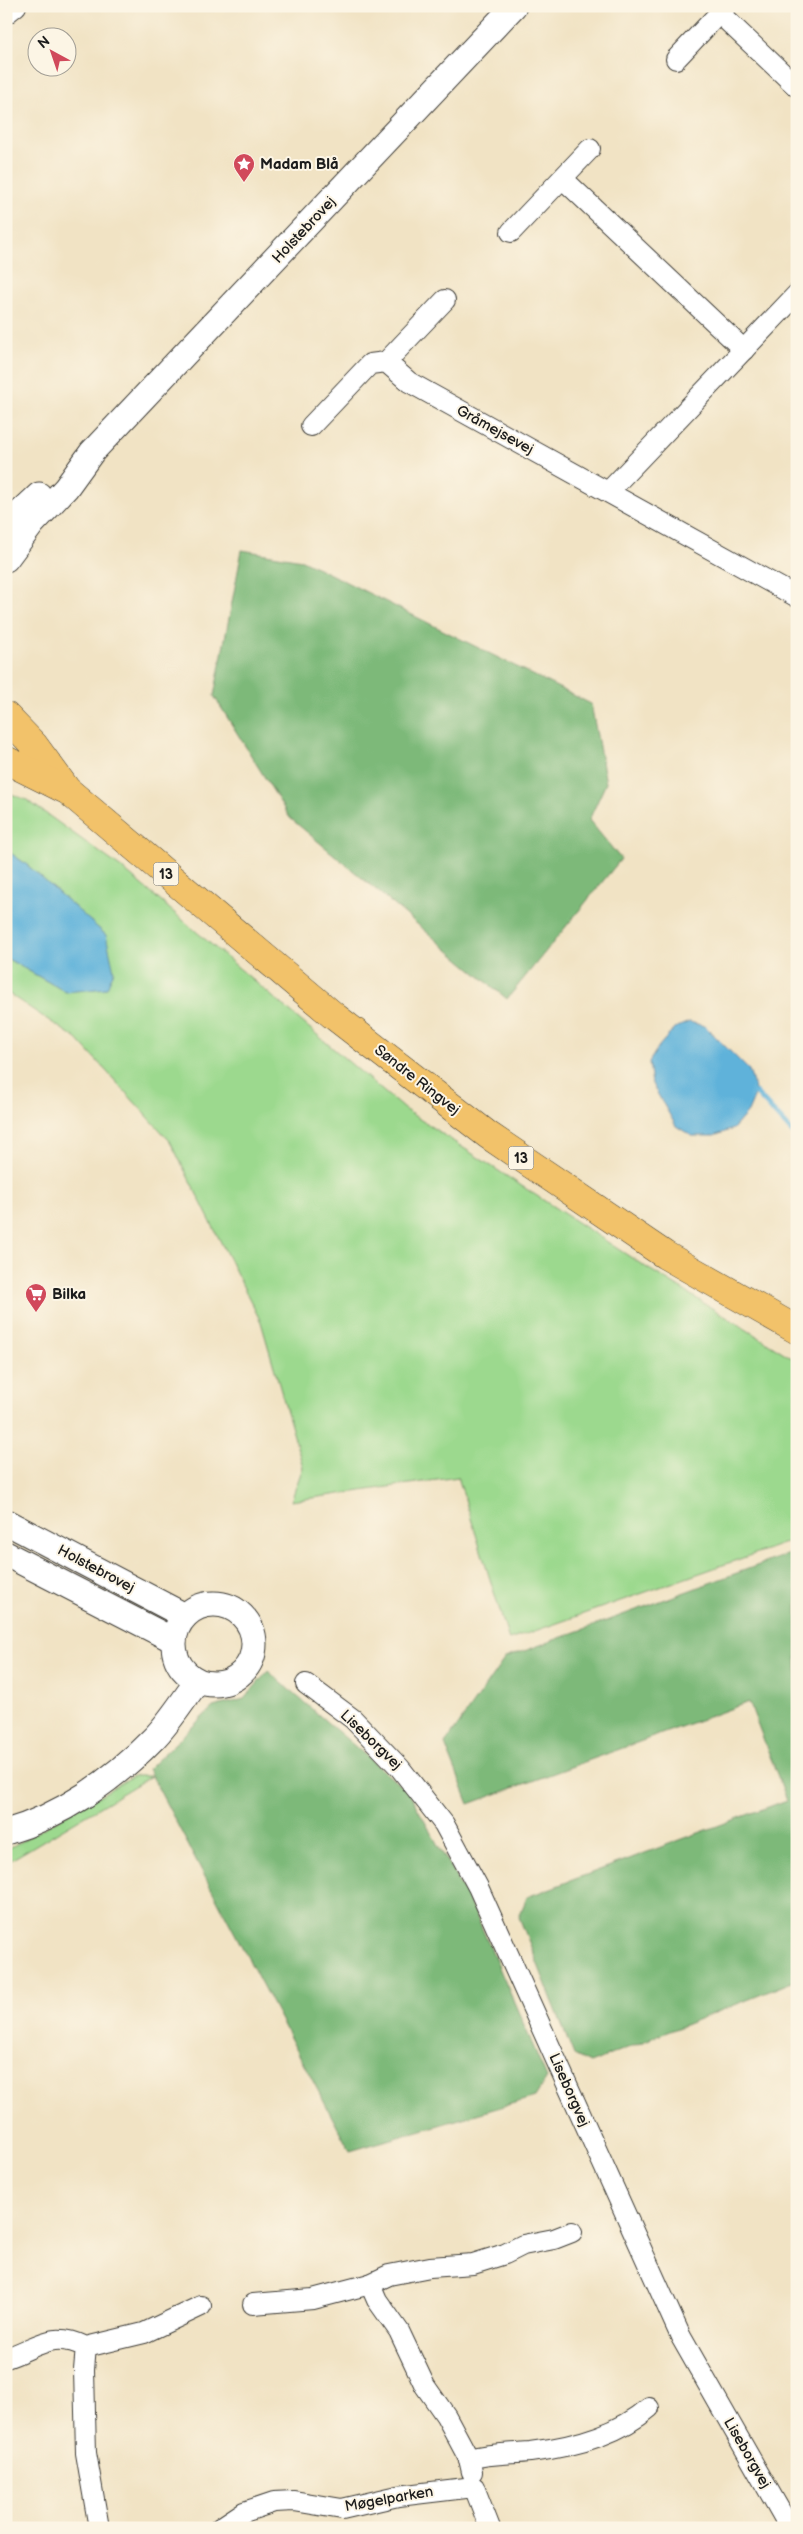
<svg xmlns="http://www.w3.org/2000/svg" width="803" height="2534" font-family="'Balsamiq Sans',sans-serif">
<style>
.green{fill:#9cd98e;stroke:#5c7a55}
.forest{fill:#7db979;stroke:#4c6a4a}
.water{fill:#5fb2da;stroke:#3e677b}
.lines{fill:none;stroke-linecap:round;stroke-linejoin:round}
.stream{stroke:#5fb2da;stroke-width:5.5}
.minor-casing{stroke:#3c3a35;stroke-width:22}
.tertiary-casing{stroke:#3c3a35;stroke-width:27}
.primary-casing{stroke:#3c3a35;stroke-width:29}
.minor{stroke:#fff;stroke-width:20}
.tertiary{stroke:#fff;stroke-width:25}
.primary{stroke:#f2c26a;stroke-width:28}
.labels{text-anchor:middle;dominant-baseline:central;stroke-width:4;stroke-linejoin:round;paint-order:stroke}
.shield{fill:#fcf5e5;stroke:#5f5d58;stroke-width:1}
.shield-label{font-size:14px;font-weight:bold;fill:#1c1c1c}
.poi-label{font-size:15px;font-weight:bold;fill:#1c1c1c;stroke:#fcf5e5;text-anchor:start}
.street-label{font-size:15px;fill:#1c1c1c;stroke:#fcf5e5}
</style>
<rect width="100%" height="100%" fill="#fcf5e5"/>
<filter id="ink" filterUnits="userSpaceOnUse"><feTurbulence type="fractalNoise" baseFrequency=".02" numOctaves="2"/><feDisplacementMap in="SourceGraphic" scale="10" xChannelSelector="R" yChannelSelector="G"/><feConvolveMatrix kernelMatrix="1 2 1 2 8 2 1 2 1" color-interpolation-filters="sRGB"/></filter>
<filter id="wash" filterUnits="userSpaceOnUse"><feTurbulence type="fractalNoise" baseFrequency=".0096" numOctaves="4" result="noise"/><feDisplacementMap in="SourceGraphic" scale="20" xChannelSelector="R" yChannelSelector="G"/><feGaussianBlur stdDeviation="1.12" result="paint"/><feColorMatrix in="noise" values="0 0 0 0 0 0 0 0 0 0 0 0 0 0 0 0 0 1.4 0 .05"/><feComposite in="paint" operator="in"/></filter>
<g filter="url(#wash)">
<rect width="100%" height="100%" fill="#f1e3c4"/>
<!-- green -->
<g class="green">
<path d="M6,792L27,800L123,869L404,1109L641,1264L797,1361V1539L509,1640L458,1477L291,1501L303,1467L261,1322L170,1141L77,1039L6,992V958L66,992L106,935L26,864L6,850Z"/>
<path d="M133,1776H151L6,1863V1850Z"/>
</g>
<!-- forest -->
<g class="forest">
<path d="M242,550L302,560L591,704L606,783L589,820L621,859L507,999L290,818L214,696Z"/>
<path d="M797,1551V1980L590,2063L574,2055L519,1917L527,1897L787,1800L749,1702L469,1804L445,1744L505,1658Z"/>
<path d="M268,1671L409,1793L474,1910L547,2078L535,2097L350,2151L148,1769L213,1707L244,1699Z"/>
</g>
<!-- water -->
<g class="water">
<path d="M6,850L26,864L106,935L114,971L107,988L66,992L6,958Z"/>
<path d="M689,1022L705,1026L749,1070L756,1093L748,1112L733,1129L714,1136H692L676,1126L652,1084L649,1062L659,1046L675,1028Z"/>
</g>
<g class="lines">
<!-- stream -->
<path class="stream" d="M756,1093L797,1137"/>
</g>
</g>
<g filter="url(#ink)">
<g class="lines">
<!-- minor casing -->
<g class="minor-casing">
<g id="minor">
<path d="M719,13L797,87"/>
<path d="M6,14L16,6"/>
<path d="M676,59L726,6"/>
<path d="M563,179L744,350"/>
<path d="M511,232L590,149"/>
<path d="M386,362L445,300"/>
<path d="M311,426L370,364L386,362L409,382L797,597"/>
<path d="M608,492L797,294"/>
<path d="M306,1684L353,1719L400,1768L444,1824L478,1887L681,2337L790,2528"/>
<path d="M253,2304L313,2299L370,2284"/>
<path d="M86,2347L84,2370L86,2453L99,2528"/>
<path d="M6,2358C39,2347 51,2330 86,2347L144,2333L201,2306"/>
<path d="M469,2459L446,2416L425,2386L399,2331L377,2300L370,2284L389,2275L430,2267L473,2264L505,2254L523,2245L554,2239L572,2232"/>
<path d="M472,2472L469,2459C490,2453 509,2454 530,2452C571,2447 618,2435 649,2408"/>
<path d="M220,2528L244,2512L274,2502L294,2501L342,2509L398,2496L474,2487L490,2528"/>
</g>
</g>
<!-- tertiary casing -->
<g class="tertiary-casing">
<g id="tertiary">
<path d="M6,526L39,495"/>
<path d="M6,559L32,524L66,488L92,452L514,6"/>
<path d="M6,1522L185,1616"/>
<path d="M6,1554L173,1640"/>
<circle cx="214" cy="1644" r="40"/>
<path d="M6,1832C62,1816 113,1780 153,1739C170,1722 183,1700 197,1682"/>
</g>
</g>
<!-- primary casing -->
<g class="primary-casing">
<g id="primary">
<path d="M6,716L34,745L67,790L334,1016L488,1135L665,1255L797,1330"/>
<path d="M6,760L64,789"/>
</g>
</g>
<!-- minor -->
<use href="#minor" class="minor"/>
<!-- tertiary -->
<use href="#tertiary" class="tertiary"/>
<!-- primary -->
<use href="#primary" class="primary"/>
</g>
</g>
<!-- icons -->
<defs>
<g id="sight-pin" transform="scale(1.125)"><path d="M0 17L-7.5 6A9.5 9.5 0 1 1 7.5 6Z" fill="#d1495b" stroke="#fcf5e5"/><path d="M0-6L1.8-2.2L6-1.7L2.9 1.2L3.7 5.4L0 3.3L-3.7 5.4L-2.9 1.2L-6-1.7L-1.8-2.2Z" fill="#fff"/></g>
<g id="supermarket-pin" transform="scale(1.125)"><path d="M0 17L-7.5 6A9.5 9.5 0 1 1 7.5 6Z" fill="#d1495b" stroke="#fcf5e5"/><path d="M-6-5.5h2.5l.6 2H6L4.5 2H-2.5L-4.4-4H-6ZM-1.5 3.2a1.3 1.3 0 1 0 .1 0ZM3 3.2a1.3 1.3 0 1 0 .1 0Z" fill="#fff"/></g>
</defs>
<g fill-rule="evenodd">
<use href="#sight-pin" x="244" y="164"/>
<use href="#supermarket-pin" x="36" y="1294"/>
</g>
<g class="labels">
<!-- shield labels -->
<g class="shield">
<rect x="153.5" y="862.5" width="25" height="23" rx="4"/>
<rect x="508.5" y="1146.5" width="25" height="23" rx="4"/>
</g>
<g class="shield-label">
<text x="166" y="874">13</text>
<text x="521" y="1158">13</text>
</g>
<!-- poi labels -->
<g class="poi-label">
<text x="260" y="164">Madam Blå</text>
<text x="52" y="1294">Bilka</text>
</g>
<!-- street labels -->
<g class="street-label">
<text transform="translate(304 230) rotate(-47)">Holstebrovej</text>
<text transform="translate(495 430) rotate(29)">Gråmejsevej</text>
<text transform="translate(417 1080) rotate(38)">Søndre Ringvej</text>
<text transform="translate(96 1569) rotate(28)">Holstebrovej</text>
<text transform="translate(371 1740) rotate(44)">Liseborgvej</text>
<text transform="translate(569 2090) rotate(66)">Liseborgvej</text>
<text transform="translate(747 2453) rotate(60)">Liseborgvej</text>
<text transform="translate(389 2499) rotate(-10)">Møgelparken</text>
</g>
</g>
<!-- margin -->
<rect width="803" height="2534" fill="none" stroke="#fcf5e5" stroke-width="25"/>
<!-- north arrow -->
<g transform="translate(52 52) rotate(320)"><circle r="24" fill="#fcf5e5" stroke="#a29e95"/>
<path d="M0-4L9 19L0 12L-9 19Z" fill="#d1495b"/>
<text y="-8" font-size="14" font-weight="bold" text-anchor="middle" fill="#1c1c1c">N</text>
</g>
</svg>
